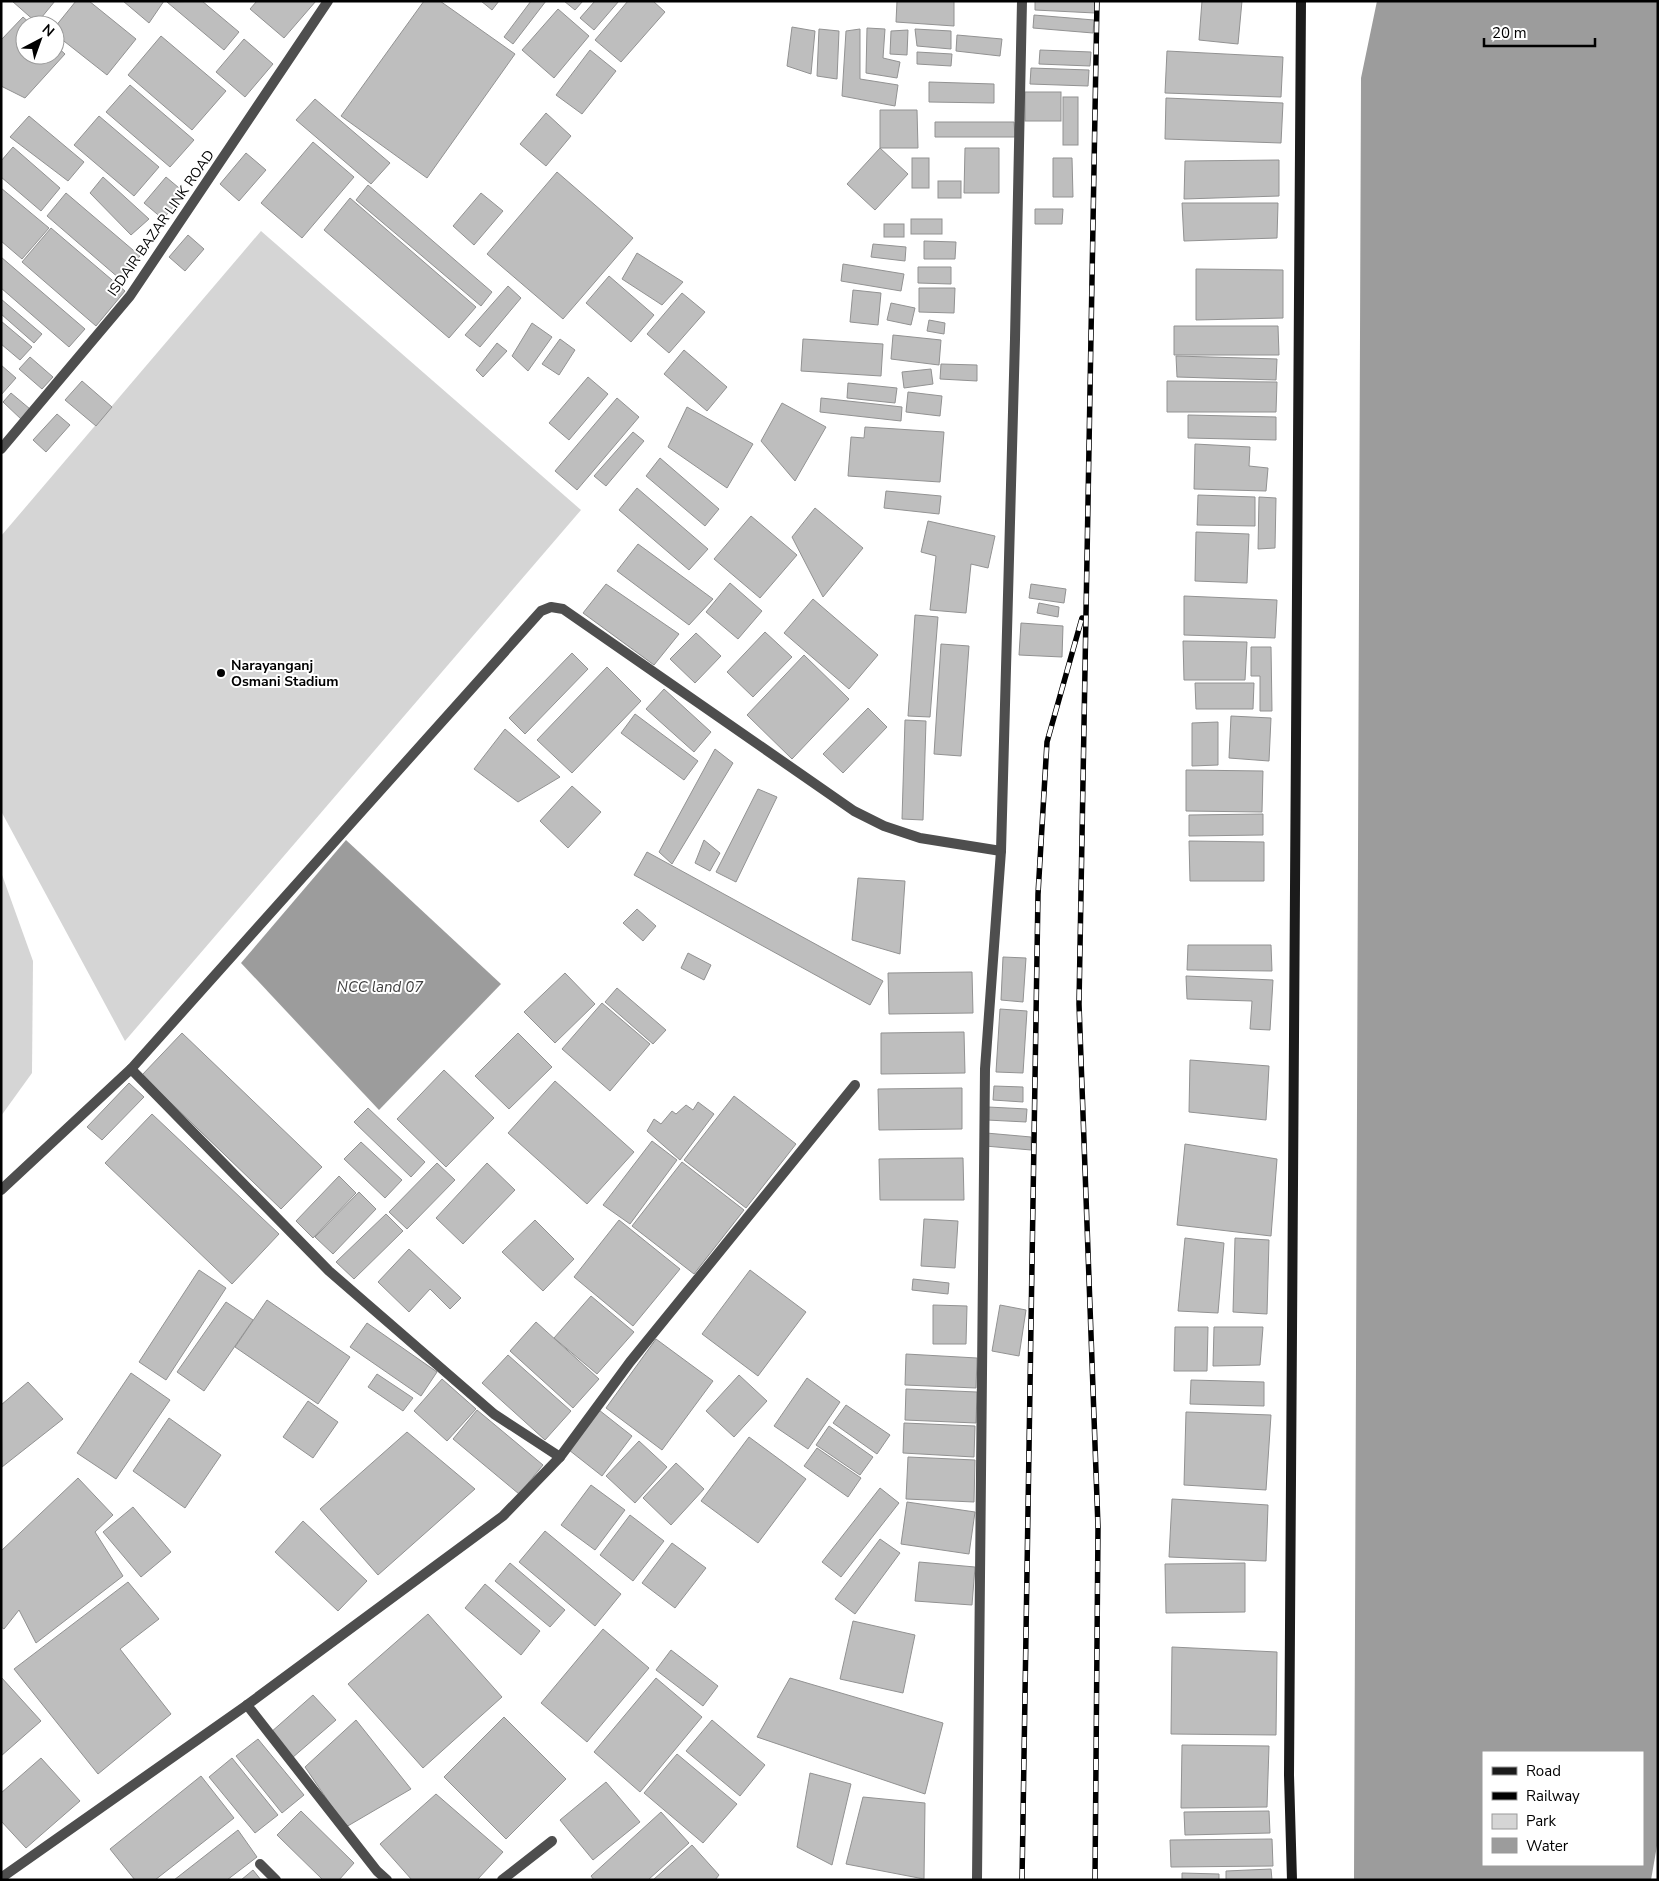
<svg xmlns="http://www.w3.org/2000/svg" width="1659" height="1881" font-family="'Nunito Sans',sans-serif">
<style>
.green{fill:#d5d5d5}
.water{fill:#9c9c9c;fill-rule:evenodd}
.building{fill:#bebebe;stroke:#929292}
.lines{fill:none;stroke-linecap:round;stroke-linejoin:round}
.street{stroke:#4e4e4e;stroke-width:10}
.secondary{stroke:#1b1b1b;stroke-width:10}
.rail-casing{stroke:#000;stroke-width:5.5}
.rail{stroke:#fff;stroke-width:4;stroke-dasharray:11;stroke-linecap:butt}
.poi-dot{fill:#000;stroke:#fff;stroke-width:2}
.labels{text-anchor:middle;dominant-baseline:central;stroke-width:4;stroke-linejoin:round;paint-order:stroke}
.street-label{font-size:14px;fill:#000;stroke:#fff}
.poi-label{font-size:14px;font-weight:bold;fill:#000;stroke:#fff;text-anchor:start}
.water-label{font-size:15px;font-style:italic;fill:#3d3d3d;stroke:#fff}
</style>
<rect width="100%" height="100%" fill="#fff"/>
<!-- green -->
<g class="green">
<path d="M261,231L581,510L125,1041L1,811V536Z"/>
<path d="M1,872L33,961L32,1073L1,1116Z"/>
</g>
<!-- water -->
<g class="water">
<path d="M1377,1H1658V1840L1651,1880H1354L1361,78ZM1483,1752H1643V1865H1483Z"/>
<path d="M346,840L501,984L379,1110L241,963Z"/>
</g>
<!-- building -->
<g class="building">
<path d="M12,1H55L37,23Z"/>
<path d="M76,1H89L136,39L107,75L55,34V27Z"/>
<path d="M123,1H164L149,23Z"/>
<path d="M202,1L239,32L224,50L167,2Z"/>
<path d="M257,1H316L284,38L250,9Z"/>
<path d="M424,1H440L515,54L427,178L341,116Z"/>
<path d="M481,1H499L492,10Z"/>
<path d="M531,1H546L513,44L504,37Z"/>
<path d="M564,1H583L575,10Z"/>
<path d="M595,1H619L594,30L580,18Z"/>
<path d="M628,1H653L665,12L621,62L595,40Z"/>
<path d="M897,1H954V26L896,22Z"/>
<path d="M1035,1H1095V13L1035,10Z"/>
<path d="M1202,1H1242L1238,44L1199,40Z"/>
<path d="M558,9L589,36L554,78L522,50Z"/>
<path d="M1034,15L1094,20L1093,33L1033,28Z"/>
<path d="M23,17L32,25H25V55H55V45L65,54L25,98L1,86V40Z"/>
<path d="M792,27L815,31L811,74L787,66Z"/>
<path d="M867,28L885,29L883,58L900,62L897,78L866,73Z"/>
<path d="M819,29L839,31L837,79L817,76Z"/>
<path d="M860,29V79L898,85L895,106L842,96L846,31Z"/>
<path d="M915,29L951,31V49L917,46Z"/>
<path d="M908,30L907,55L890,54L891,31Z"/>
<path d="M957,35L1002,39L1000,56L956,51Z"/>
<path d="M161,36L226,91L192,130L128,75Z"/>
<path d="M244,39L273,64L245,97L216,72Z"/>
<path d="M590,50L616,71L582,114L556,95Z"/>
<path d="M1040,50L1091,52L1090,66L1039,64Z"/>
<path d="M1167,51L1283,57L1281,97L1165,93Z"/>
<path d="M917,52L952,54L951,66L917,64Z"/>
<path d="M1031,68L1089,70L1088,86L1030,84Z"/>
<path d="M929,82L994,84V103L929,102Z"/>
<path d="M130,85L194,140L170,167L106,112Z"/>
<rect x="1025" y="92" width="36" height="29"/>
<rect x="1063" y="97" width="15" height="48"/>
<path d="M1166,98L1283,103L1281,143L1165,139Z"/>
<path d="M315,99L390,163L371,184L296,120Z"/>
<path d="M880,110H917L918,148H880Z"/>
<path d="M546,113L571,136L546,166L520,144Z"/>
<path d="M29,116L84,162L68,181L10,137Z"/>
<path d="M99,116L159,167L134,196L74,145Z"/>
<path d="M935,122H1014L1015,137H935Z"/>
<path d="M313,142L354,177L302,238L261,203Z"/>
<path d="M13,147L60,188L41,211L1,177V161Z"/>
<path d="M880,148L908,174L875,210L847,184Z"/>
<path d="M965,148H999V193H964Z"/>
<path d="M246,153L266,170L239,201L220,184Z"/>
<rect x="912" y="158" width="17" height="30"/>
<path d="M1053,158H1072L1073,197H1053Z"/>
<path d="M1279,160V196L1184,199L1185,161Z"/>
<path d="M557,172L633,238L563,319L487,254Z"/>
<path d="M103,177L149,219L131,235L90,193Z"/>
<path d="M166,177L185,193L163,219L144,203Z"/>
<rect x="938" y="181" width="23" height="17"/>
<path d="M368,185L492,292L481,306L356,200Z"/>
<path d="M1,188L49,228L22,259L1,241Z"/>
<path d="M66,193L140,256L120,279L47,216Z"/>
<path d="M481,193L503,211L474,245L453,226Z"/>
<path d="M350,198L476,307L449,338L324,230Z"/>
<path d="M1182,203H1278L1277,238L1184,241Z"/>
<path d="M1035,209H1063L1062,224H1035Z"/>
<rect x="911" y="219" width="31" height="15"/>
<rect x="884" y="224" width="20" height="13"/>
<path d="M51,228L125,291L96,326L22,262Z"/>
<path d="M188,235L204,249L185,271L169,257Z"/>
<path d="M924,241L956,242L955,259H924Z"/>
<path d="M873,244L906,247L905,261L871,257Z"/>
<path d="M637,253L683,282L662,305L622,279Z"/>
<path d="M1,257L85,329L69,347L1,288Z"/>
<path d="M843,264L904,274L901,291L841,281Z"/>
<path d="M918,267H951V284L918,283Z"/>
<path d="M1196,269L1283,270V318L1196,320Z"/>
<path d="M609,276L654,315L631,342L586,303Z"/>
<path d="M508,286L521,298L480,347L465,335Z"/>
<path d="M919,288H955L954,313L919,312Z"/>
<path d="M853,290L881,293L878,325L850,322Z"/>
<path d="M682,293L705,312L669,353L647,334Z"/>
<path d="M1,299L42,334L34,343L1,314Z"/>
<path d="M891,303L915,308L911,325L887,320Z"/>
<path d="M929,320L945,323L944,334L927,331Z"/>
<path d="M1,321L32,347L20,360L1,344Z"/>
<path d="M532,323L552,337L528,371L512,356Z"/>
<path d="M1174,326H1278L1279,355H1174Z"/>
<path d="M893,335L941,340L939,365L891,359Z"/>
<path d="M560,339L575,350L559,375L542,364Z"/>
<path d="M803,339L883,344L881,376L801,371Z"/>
<path d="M497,343L507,351L483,377L476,370Z"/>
<path d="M684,350L727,387L707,411L664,374Z"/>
<path d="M1176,356L1277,359L1276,380L1177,377Z"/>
<path d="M30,357L53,377L42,389L19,369Z"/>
<path d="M941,364L977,365V381L940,379Z"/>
<path d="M1,365L16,378L1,395Z"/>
<path d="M931,369L933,384L904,388L902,372Z"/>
<path d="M588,377L608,394L569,440L549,423Z"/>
<path d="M82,381L112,407L96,426L65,400Z"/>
<path d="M1167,381L1277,382L1276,412H1167Z"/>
<path d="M848,383L897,388L895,403L847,398Z"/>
<path d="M908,392L942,396L940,416L906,412Z"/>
<path d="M11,393L30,409L22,420L3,402Z"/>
<path d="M617,398L639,417L577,490L555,471Z"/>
<path d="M821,398L902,407L901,421L820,412Z"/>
<path d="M782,403L826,427L795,481L761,441Z"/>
<path d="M687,407L753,444L727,488L668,447Z"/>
<path d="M57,414L70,425L46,452L33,440Z"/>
<path d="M1188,415L1276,417V440L1188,438Z"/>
<path d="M865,427L944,432L940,482L848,476L851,437L864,438Z"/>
<path d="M633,432L644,441L606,486L594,476Z"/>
<path d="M1195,444L1250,447L1249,466L1268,468L1266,491L1194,489Z"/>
<path d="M660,458L719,509L705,526L646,476Z"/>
<path d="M637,488L708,549L689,570L619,510Z"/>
<path d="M886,491L941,496L939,514L884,508Z"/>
<path d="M1198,495L1255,497V526L1197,525Z"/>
<path d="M1259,497L1276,498L1275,548L1258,549Z"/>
<path d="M815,508L863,548L823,597L792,537Z"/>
<path d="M751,516L797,555L760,598L714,559Z"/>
<path d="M928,521L995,536L988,568L971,564L966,613L930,610L936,556L921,552Z"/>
<path d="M1196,532L1249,534L1247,583L1195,581Z"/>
<path d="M638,544L713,599L689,625L617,571Z"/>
<path d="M730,583L762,611L738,639L706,612Z"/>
<path d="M606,584L679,634L654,665L583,613Z"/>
<path d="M1031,584L1066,589L1064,603L1029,598Z"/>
<path d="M1184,596L1277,600L1275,638L1184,635Z"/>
<path d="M813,599L878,655L849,689L784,633Z"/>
<path d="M1039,603L1059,607L1058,617L1037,613Z"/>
<path d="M915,615L938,617L930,717L908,716Z"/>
<path d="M1021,623L1063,626L1062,657L1019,655Z"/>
<path d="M765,632L792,657L753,697L727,672Z"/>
<path d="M696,633L721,656L695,683L670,659Z"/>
<path d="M1183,641L1247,642L1245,680H1184Z"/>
<path d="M941,644L969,646L961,756L934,754Z"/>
<path d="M1251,647H1271L1272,711H1260V676H1251Z"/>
<path d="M572,653L588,669L525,734L509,718Z"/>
<path d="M804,655L849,699L792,759L747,715Z"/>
<path d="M607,667L641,701L572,773L537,740Z"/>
<path d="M1195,683H1254L1253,709H1196Z"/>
<path d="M664,689L711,732L694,752L646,709Z"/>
<path d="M868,708L887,727L843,773L823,754Z"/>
<path d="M635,714L698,761L684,780L621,733Z"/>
<path d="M1231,716L1271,718L1269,761L1229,758Z"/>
<path d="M905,720L926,721L923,820L902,819Z"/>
<path d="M1218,722V765L1192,766V723Z"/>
<path d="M505,729L560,777L518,802L474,769Z"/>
<path d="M715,749L733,763L672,864L659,852Z"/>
<path d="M1186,770L1263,771L1262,812L1186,811Z"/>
<path d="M572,786L601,812L568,848L540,821Z"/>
<path d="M758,789L777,797L736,882L716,872Z"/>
<path d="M1263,814V835L1189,836V815Z"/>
<path d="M704,840L720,853L710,871L695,863Z"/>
<path d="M1189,841L1264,842V881H1190Z"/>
<path d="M647,852L883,981L870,1005L634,875Z"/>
<path d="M858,878L905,881L900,954L852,940Z"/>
<path d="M637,909L656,926L643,941L623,923Z"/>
<path d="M1188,945H1271L1272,971L1187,970Z"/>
<path d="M688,953L711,965L704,980L681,968Z"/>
<path d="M1003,957L1026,958L1023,1002L1001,1000Z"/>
<path d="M972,972L973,1013L889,1014L888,973Z"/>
<path d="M565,973L595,1004L555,1043L524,1012Z"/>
<path d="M1186,976L1273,980L1270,1030L1250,1029L1252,1001L1187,999Z"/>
<path d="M617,988L666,1030L653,1044L605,1002Z"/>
<path d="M602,1003L650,1044L610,1091L562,1049Z"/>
<path d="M1000,1009L1027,1011L1023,1073L996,1072Z"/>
<path d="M964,1032L965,1073L881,1074V1033Z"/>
<path d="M182,1033L322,1167L281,1209L142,1075Z"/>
<path d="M518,1033L552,1067L509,1109L475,1076Z"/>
<path d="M1190,1060L1269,1066L1266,1120L1189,1112Z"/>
<path d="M444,1070L494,1118L446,1167L397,1119Z"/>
<path d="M555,1081L634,1152L587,1204L508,1133Z"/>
<path d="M129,1083L144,1097L102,1140L87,1127Z"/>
<path d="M994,1086L1023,1087V1102L993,1100Z"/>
<path d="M962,1088V1129L879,1130L878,1089Z"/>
<path d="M734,1096L796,1144L746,1208L684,1160Z"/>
<path d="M698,1102L714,1114L680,1160L647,1131L654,1119L661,1124L672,1111L676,1114L686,1105L693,1110Z"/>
<path d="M988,1107L1027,1109L1026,1122L987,1120Z"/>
<path d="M368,1108L425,1162L411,1177L354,1122Z"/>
<path d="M152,1114L279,1234L232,1284L105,1163Z"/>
<path d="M986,1133L1031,1137V1150L985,1146Z"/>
<path d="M652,1141L677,1160L630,1224L603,1205Z"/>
<path d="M361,1142L402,1180L385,1198L344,1159Z"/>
<path d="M1185,1144L1277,1159L1271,1236L1177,1225Z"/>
<path d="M963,1158L964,1200H880L879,1159Z"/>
<path d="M682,1162L744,1210L694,1274L632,1226Z"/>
<path d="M437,1163L455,1180L407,1229L389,1212Z"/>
<path d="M487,1163L515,1190L463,1244L436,1218Z"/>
<path d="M339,1176L356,1193L313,1238L296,1221Z"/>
<path d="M359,1192L376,1209L333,1254L315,1237Z"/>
<path d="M386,1214L403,1231L354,1279L336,1262Z"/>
<path d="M924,1219L958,1221L955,1268L921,1266Z"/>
<path d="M535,1220L574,1259L543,1291L502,1252Z"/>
<path d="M619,1220L680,1269L633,1326L574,1277Z"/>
<path d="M1185,1238L1224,1243L1218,1313L1178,1311Z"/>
<path d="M1235,1238L1269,1240L1267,1314L1233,1312Z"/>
<path d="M409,1249L461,1298L450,1309L430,1289L409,1312L378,1282Z"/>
<path d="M199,1270L226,1288L166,1380L139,1362Z"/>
<path d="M750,1270L806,1312L758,1376L702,1334Z"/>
<path d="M913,1279L949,1283L948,1294L912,1290Z"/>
<path d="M591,1296L634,1332L597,1374L554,1338Z"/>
<path d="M267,1300L350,1357L318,1404L235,1347Z"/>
<path d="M226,1302L253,1320L204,1391L177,1372Z"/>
<path d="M933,1305L967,1306L966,1344H933Z"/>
<path d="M1000,1305L1026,1310L1019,1356L992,1351Z"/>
<path d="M536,1322L599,1379L573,1408L510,1351Z"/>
<path d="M367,1323L437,1372L421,1396L350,1347Z"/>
<path d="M1175,1327H1208L1207,1371H1174Z"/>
<path d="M1214,1327H1263L1260,1365L1213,1366Z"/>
<path d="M656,1339L713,1381L662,1450L606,1408Z"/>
<path d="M906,1354L977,1358L976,1388L905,1385Z"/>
<path d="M508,1355L571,1411L545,1440L482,1383Z"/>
<path d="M131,1373L170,1400L116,1479L77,1453Z"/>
<path d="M377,1374L413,1398L403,1411L368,1387Z"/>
<path d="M739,1375L767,1401L734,1437L706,1411Z"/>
<path d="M807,1378L840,1402L808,1449L774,1426Z"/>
<path d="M442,1379L476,1409L447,1441L414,1411Z"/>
<path d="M1191,1380L1264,1382V1406L1190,1404Z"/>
<path d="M28,1382L63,1419L2,1467L1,1405Z"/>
<path d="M906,1389L977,1392L976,1423L905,1420Z"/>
<path d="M308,1401L338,1422L313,1458L283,1437Z"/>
<path d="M846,1405L890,1435L877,1454L833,1423Z"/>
<path d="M477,1410L543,1465L519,1494L453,1439Z"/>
<path d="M599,1410L632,1436L602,1476L569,1450Z"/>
<path d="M1186,1412L1271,1415L1266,1490L1184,1485Z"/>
<path d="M169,1418L221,1455L185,1508L133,1471Z"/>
<path d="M904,1423L975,1426L974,1457L903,1453Z"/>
<path d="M829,1426L873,1457L860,1475L816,1445Z"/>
<path d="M407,1432L475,1489L378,1575L320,1509Z"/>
<path d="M749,1437L806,1479L758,1543L701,1501Z"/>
<path d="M639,1441L667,1467L635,1503L606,1476Z"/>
<path d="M817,1448L861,1478L848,1497L804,1466Z"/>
<path d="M908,1457L975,1460L974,1502L906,1499Z"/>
<path d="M676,1463L704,1489L671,1525L643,1498Z"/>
<path d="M78,1478L113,1515L95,1532L123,1576L36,1643L19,1610L4,1629L1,1627V1551Z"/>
<path d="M591,1485L625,1510L595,1550L561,1525Z"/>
<path d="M880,1488L899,1503L841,1577L822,1562Z"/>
<path d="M1172,1499L1268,1505L1266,1561L1169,1557Z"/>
<path d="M907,1502L975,1512L969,1554L901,1544Z"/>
<path d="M133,1507L171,1552L141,1577L103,1532Z"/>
<path d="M630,1515L664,1541L633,1581L600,1555Z"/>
<path d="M303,1521L367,1581L338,1611L275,1552Z"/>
<path d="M545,1531L621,1594L595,1626L519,1562Z"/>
<path d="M880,1539L900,1553L855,1614L835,1599Z"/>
<path d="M672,1543L706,1568L675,1608L642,1583Z"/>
<path d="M919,1562L975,1567L972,1605L915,1601Z"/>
<path d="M510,1563L565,1610L550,1627L495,1581Z"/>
<path d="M1245,1563V1612L1166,1613L1165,1564Z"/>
<path d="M128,1582L159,1619L120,1649L171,1714L98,1774L14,1669Z"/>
<path d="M485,1584L540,1631L521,1655L465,1608Z"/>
<path d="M428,1614L502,1697L423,1768L348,1684Z"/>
<path d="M853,1621L915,1635L903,1693L840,1679Z"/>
<path d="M603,1629L649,1668L587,1742L541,1703Z"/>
<path d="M1172,1647L1277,1652L1276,1735L1171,1734Z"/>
<path d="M671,1650L718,1686L703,1706L656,1670Z"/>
<path d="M1,1677L41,1721L1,1756Z"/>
<path d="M656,1678L702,1717L640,1792L594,1752Z"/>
<path d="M790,1678L943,1723L925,1794L757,1737Z"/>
<path d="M313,1695L336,1720L292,1758L270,1733Z"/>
<path d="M504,1717L566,1779L506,1839L444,1777Z"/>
<path d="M356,1720L411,1789L346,1827L305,1767Z"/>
<path d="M712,1720L765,1765L740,1796L686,1751Z"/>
<path d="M258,1739L304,1795L282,1813L236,1756Z"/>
<path d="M1182,1745L1269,1746L1267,1807L1181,1808Z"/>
<path d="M677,1754L737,1804L703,1843L644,1793Z"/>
<path d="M41,1758L80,1801L26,1848L1,1821V1793Z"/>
<path d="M232,1758L278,1815L255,1833L209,1777Z"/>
<path d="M810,1773L851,1784L832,1865L797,1847Z"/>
<path d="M201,1776L234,1818L155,1880H135L110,1849Z"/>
<path d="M606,1782L640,1822L593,1860L560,1820Z"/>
<path d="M436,1794L503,1852L477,1880H412L380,1844Z"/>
<path d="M863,1797L925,1803L924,1879L846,1864Z"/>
<path d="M301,1811L354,1863L339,1880H323L277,1835Z"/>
<path d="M1269,1811L1270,1833L1185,1835L1184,1812Z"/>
<path d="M661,1812L689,1843L648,1880H594L591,1876Z"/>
<path d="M238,1830L257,1857L227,1880H174Z"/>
<path d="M1272,1839L1273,1866L1171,1867L1170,1840Z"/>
<path d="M692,1845L719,1875L715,1880H653Z"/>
<path d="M1271,1869L1272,1880H1226V1871Z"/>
<path d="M253,1870L261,1880H241Z"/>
<path d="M1182,1873L1219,1874V1880H1182Z"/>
</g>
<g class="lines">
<!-- street -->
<g class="street">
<path d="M1,449L130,296L328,1"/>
<path d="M131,1069L541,611L551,607L563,609L854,811L884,826L920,838L1001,851"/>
<path d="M1,1190L131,1069L329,1271L494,1414L560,1457"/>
<path d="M247,1705L377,1871L387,1880"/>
<path d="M260,1864L276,1880"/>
<path d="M1,1878L247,1705L503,1516L560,1457L630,1362L855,1085"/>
<path d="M502,1880L552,1841"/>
<path d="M977,1880L985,1069L1001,851L1015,339L1022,1"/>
</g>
<!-- secondary -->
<path class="secondary" d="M1292,1880L1289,1775L1301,1"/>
<!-- rail casing -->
<g class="rail-casing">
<g id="rail">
<path d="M1022,1880L1038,894L1047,742L1082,618"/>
<path d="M1095,1880L1098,1527L1079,1004L1097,1"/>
</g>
</g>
<!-- rail -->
<use href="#rail" class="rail"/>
</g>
<!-- markers -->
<circle class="poi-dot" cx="221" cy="673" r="5"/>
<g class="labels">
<!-- street labels -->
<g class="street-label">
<text transform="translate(161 223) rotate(-55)">ISDAIR BAZAR LINK ROAD</text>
</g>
<!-- poi labels -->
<g class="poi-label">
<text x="231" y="665">Narayanganj<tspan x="231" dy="16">Osmani Stadium</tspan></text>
</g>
<!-- water labels -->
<g class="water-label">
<text x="380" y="987">NCC land 07</text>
</g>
</g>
<!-- border -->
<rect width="1659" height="1881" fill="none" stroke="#000000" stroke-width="5"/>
<!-- legend -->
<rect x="1482" y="1751" width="162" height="115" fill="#ffffff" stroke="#999999"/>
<rect x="1492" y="1767" width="25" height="8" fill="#1b1b1b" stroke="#999999"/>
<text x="1526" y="1776" font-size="15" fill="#000000">Road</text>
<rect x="1492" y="1792" width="25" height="8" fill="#000000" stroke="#999999"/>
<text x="1526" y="1801" font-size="15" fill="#000000">Railway</text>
<rect x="1492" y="1814" width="25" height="15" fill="#d5d5d5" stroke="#999999"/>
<text x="1526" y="1826" font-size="15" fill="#000000">Park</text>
<rect x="1492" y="1838" width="25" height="15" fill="#9c9c9c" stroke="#999999"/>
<text x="1526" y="1851" font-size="15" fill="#000000">Water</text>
<!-- north arrow -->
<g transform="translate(40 40) rotate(41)"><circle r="24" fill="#ffffff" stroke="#999999"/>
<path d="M0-4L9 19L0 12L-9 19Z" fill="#000000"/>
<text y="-8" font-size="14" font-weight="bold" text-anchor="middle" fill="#000000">N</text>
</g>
<!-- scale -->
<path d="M1484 38v8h111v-8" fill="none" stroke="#000000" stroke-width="2.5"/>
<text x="1492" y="38" font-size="15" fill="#000000" stroke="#ffffff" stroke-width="4" paint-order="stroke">20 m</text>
</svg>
